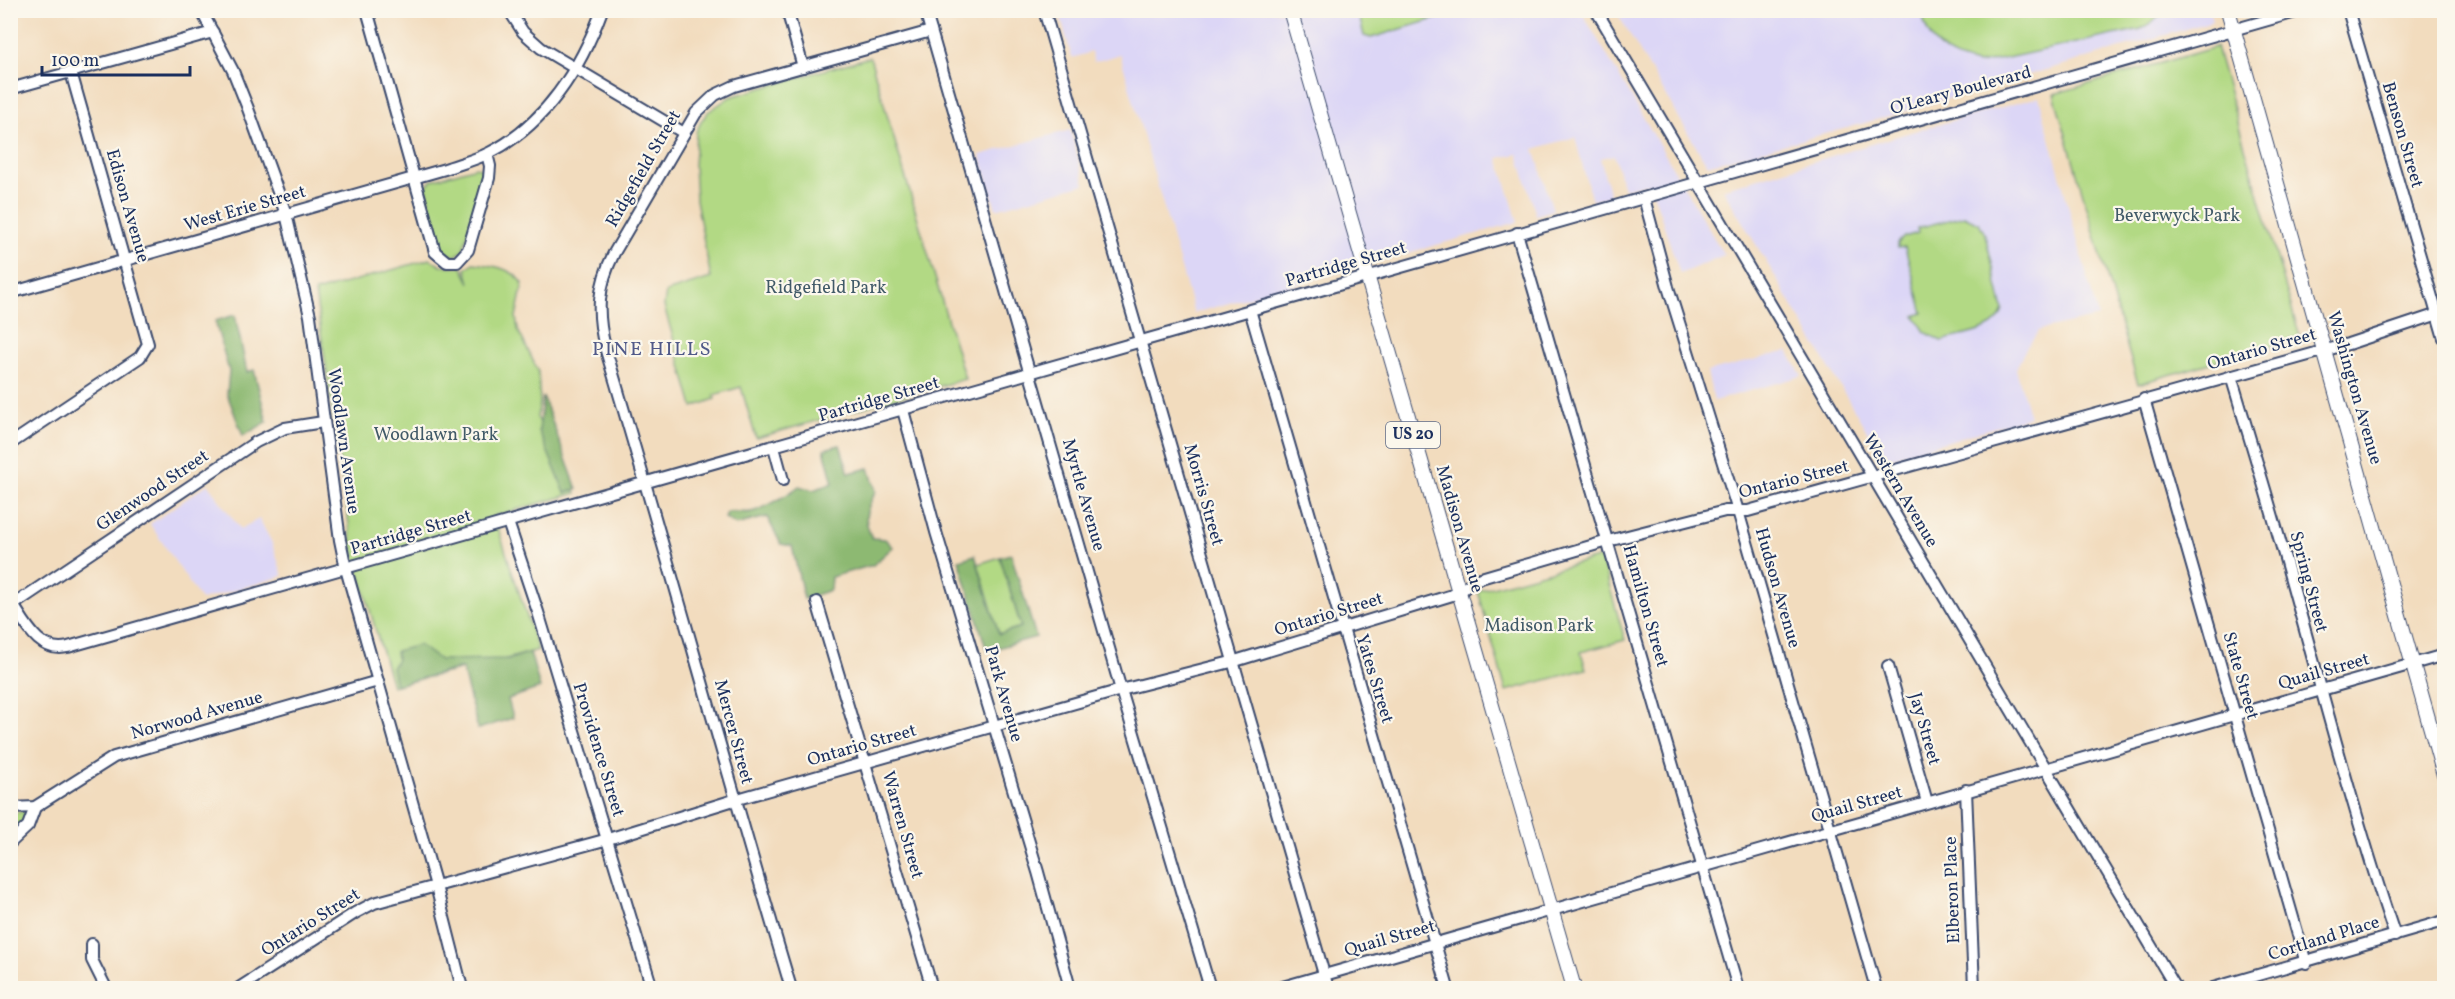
<svg xmlns="http://www.w3.org/2000/svg" width="2455" height="999" font-family="Vollkorn,serif">
<style>
.built{fill:#dcd6f6}
.green{fill:#b2d984;stroke:#668471;stroke-width:1.5}
.forest{fill:#8db972;stroke:#547468;stroke-width:1.5}
.lines{fill:none;stroke-linecap:round;stroke-linejoin:round}
.minor-casing{stroke:#3b496c;stroke-width:14}
.major-casing{stroke:#3b496c;stroke-width:16}
.minor{stroke:#fff;stroke-width:10}
.major{stroke:#fff;stroke-width:14}
.labels{text-anchor:middle;dominant-baseline:central;stroke-width:4.5;stroke-linejoin:round;paint-order:stroke}
.shield{fill:#fbf7ec;stroke:#5e6b89;stroke-width:1.5}
.shield-label{font-size:16px;font-weight:bold;fill:#1b2f5e}
.street-label{font-size:18px;fill:#1b2f5e;stroke:#fbf7ec}
.park-label{font-size:18px;fill:#415a68;stroke:#fbf7ec}
.neighbourhood-label{font-size:20px;letter-spacing:1.5px;fill:#515a89;stroke:#fbf7ec}
</style>
<rect width="100%" height="100%" fill="#fbf7ec"/>
<filter id="ink" filterUnits="userSpaceOnUse"><feTurbulence type="fractalNoise" baseFrequency=".0167" numOctaves="2"/><feDisplacementMap in="SourceGraphic" scale="12" xChannelSelector="R" yChannelSelector="G"/><feConvolveMatrix kernelMatrix="1 2 1 2 8 2 1 2 1" color-interpolation-filters="sRGB"/></filter>
<filter id="wash" filterUnits="userSpaceOnUse"><feTurbulence type="fractalNoise" baseFrequency=".008" numOctaves="4" result="noise"/><feDisplacementMap in="SourceGraphic" scale="24" xChannelSelector="R" yChannelSelector="G"/><feGaussianBlur stdDeviation="1.35" result="paint"/><feColorMatrix in="noise" values="0 0 0 0 0 0 0 0 0 0 0 0 0 0 0 0 0 1.4 0 .05"/><feComposite in="paint" operator="in"/></filter>
<g filter="url(#wash)">
<rect width="100%" height="100%" fill="#f2dcbe"/>
<!-- built -->
<g class="built">
<path d="M2210,10L2213,21L1858,125L1707,165L1616,11Z"/>
<path d="M1059,11H1581L1724,255L1680,274L1650,183L1624,189L1614,155L1600,158L1610,196L1592,201L1575,137L1534,149L1553,210L1536,215L1518,154L1498,158L1518,222L1194,313L1120,54L1094,62L1091,52L1072,58Z"/>
<path d="M2039,97L2098,317L2040,330L2026,348L2016,369L2030,417L1884,460L1723,189L1908,133Z"/>
<path d="M1070,130L1085,184L996,209L980,155Z"/>
<path d="M1788,351L1802,376L1714,401L1707,372Z"/>
<path d="M208,484L240,529L259,519L271,541L283,576L201,600L150,524Z"/>
</g>
<!-- green -->
<g class="green">
<path d="M1358,11L1450,10V11L1444,16L1371,38L1364,36Z"/>
<path d="M1922,11V10L2168,11L2141,29L1979,64C1948,59 1926,43 1922,11Z"/>
<path d="M2216,47L2300,337L2138,384L2054,94Z"/>
<path d="M870,57L965,379L756,438L741,387L714,395L715,399L693,407L664,306L666,292L711,278L696,200L694,166L696,132L702,120L708,112L730,97Z"/>
<path d="M476,167L482,169L485,176L463,250L456,256L449,255L439,245L426,186L432,180Z"/>
<path d="M1964,216L1979,223L1985,234L2003,310C1997,333 1960,335 1941,341L1925,332L1915,316L1923,313L1905,247L1898,248V243L1904,237L1918,233L1917,228Z"/>
<path d="M430,259L441,266L462,267L470,283L466,269L473,263C493,266 511,267 523,283L516,317L518,330L538,371L540,403L537,417L576,493L494,516L538,650C491,665 440,673 392,686L353,552L315,292Z"/>
<path d="M1000,557L1021,627L999,634L978,564Z"/>
<path d="M1601,557L1625,640L1581,652L1586,669L1506,691L1478,591Z"/>
<path d="M24,811L28,815L11,835V814Z"/>
</g>
<!-- forest -->
<g class="forest">
<path d="M235,315L247,372L254,370L267,422L243,436L227,394L229,371L215,321Z"/>
<path d="M543,397L577,489L565,493L539,431Z"/>
<path d="M840,445L849,473L869,468L876,491C866,511 862,517 872,538L885,539L893,547L873,565L831,577L830,590L804,599L792,546L781,544L767,517L736,525L725,518L727,512C736,510 743,514 751,512C764,509 789,494 799,486L813,490L833,483L824,449Z"/>
<path d="M1011,554L1036,637L987,651L959,560L975,555L999,634L1021,627L1000,557Z"/>
<path d="M419,645L440,660L510,659L530,652L540,688L508,699L513,718L478,729L462,668L396,685L392,668L397,659L396,651Z"/>
</g>
</g>
<g filter="url(#ink)">
<g class="lines">
<!-- minor casing -->
<g class="minor-casing">
<g id="minor">
<path d="M201,10L233,71L247,106L286,214L310,316L340,540L346,569L436,886L462,988"/>
<path d="M367,10L435,252L447,262H457L468,250L489,178L490,166L487,154"/>
<path d="M509,10L523,32L541,48L684,133"/>
<path d="M787,10L803,67"/>
<path d="M925,10L1121,690L1210,988"/>
<path d="M1044,10L1328,988"/>
<path d="M1596,10L2176,988"/>
<path d="M2348,10L2444,338"/>
<path d="M10,89L213,32"/>
<path d="M1644,198L1668,287L1738,511L1876,988"/>
<path d="M1517,233L1738,988"/>
<path d="M10,293L445,169C459,164 475,160 489,153C545,125 581,68 602,10"/>
<path d="M1250,310L1448,988"/>
<path d="M2231,376C2249,436 2267,495 2284,555C2320,682 2352,810 2395,936"/>
<path d="M2144,399L2306,963"/>
<path d="M903,410L936,532L1038,872L1070,988"/>
<path d="M10,444L140,357L148,344L71,72"/>
<path d="M774,447L783,480"/>
<path d="M508,522L538,612L652,988"/>
<path d="M10,600C25,622 38,654 68,647L2303,10"/>
<path d="M817,602L932,988"/>
<path d="M10,607L256,442L285,428L323,422"/>
<path d="M1888,666L1927,802"/>
<path d="M1966,790L1974,988"/>
<path d="M10,808L35,807L114,757L378,681"/>
<path d="M10,843L28,826L35,807"/>
<path d="M92,944V960L106,988"/>
<path d="M239,988L355,913L374,903L608,839L734,800L1121,690L1235,661L1459,593L1474,580L1608,541L1725,511H1748L2348,344L2444,312"/>
<path d="M791,988C727,775 669,560 605,347C596,312 598,285 614,253L696,113L715,95L734,86L931,31"/>
<path d="M1279,988L2444,655"/>
<path d="M2213,988L2444,921"/>
</g>
</g>
<!-- major casing -->
<g class="major-casing">
<g id="major">
<path d="M1290,10L1574,988"/>
<path d="M2228,10L2444,775"/>
</g>
</g>
<!-- minor -->
<use href="#minor" class="minor"/>
<!-- major -->
<use href="#major" class="major"/>
</g>
</g>
<g class="labels">
<!-- shield labels -->
<rect class="shield" x="1386" y="422" width="54" height="26" rx="4.5"/>
<g class="shield-label">
<text x="1413" y="435">US 20</text>
</g>
<!-- street labels -->
<g class="street-label">
<text transform="translate(1961 91) rotate(-15)">O'Leary Boulevard</text>
<text transform="translate(2402 135) rotate(74)">Benson Street</text>
<text transform="translate(644 169) rotate(-60)">Ridgefield Street</text>
<text transform="translate(127 206) rotate(74)">Edison Avenue</text>
<text transform="translate(245 209) rotate(-16)">West Erie Street</text>
<text transform="translate(1346 265) rotate(-16)">Partridge Street</text>
<text transform="translate(2262 350) rotate(-16)">Ontario Street</text>
<text transform="translate(2354 388) rotate(74)">Washington Avenue</text>
<text transform="translate(879 400) rotate(-16)">Partridge Street</text>
<text transform="translate(343 441) rotate(82)">Woodlawn Avenue</text>
<text transform="translate(1794 480) rotate(-14)">Ontario Street</text>
<text transform="translate(153 491) rotate(-34)">Glenwood Street</text>
<text transform="translate(1900 491) rotate(59)">Western Avenue</text>
<text transform="translate(1083 495) rotate(74)">Myrtle Avenue</text>
<text transform="translate(1203 495) rotate(74)">Morris Street</text>
<text transform="translate(1459 529) rotate(74)">Madison Avenue</text>
<text transform="translate(411 533) rotate(-16)">Partridge Street</text>
<text transform="translate(2308 582) rotate(75)">Spring Street</text>
<text transform="translate(1777 588) rotate(74)">Hudson Avenue</text>
<text transform="translate(1645 606) rotate(74)">Hamilton Street</text>
<text transform="translate(1329 615) rotate(-17)">Ontario Street</text>
<text transform="translate(2324 672) rotate(-16)">Quail Street</text>
<text transform="translate(2240 676) rotate(74)">State Street</text>
<text transform="translate(1374 679) rotate(73)">Yates Street</text>
<text transform="translate(1003 694) rotate(74)">Park Avenue</text>
<text transform="translate(197 716) rotate(-16)">Norwood Avenue</text>
<text transform="translate(1924 729) rotate(74)">Jay Street</text>
<text transform="translate(733 732) rotate(75)">Mercer Street</text>
<text transform="translate(862 746) rotate(-16)">Ontario Street</text>
<text transform="translate(598 750) rotate(73)">Providence Street</text>
<text transform="translate(1857 805) rotate(-16)">Quail Street</text>
<text transform="translate(902 825) rotate(74)">Warren Street</text>
<text transform="translate(1953 890) rotate(-92)">Elberon Place</text>
<text transform="translate(311 923) rotate(-32)">Ontario Street</text>
<text transform="translate(1390 939) rotate(-16)">Quail Street</text>
<text transform="translate(2324 939) rotate(-17)">Cortland Place</text>
</g>
<!-- park labels -->
<g class="park-label">
<text x="2177" y="216">Beverwyck Park</text>
<text x="826" y="288">Ridgefield Park</text>
<text x="436" y="435">Woodlawn Park</text>
<text x="1539" y="626">Madison Park</text>
</g>
<!-- neighbourhood labels -->
<g class="neighbourhood-label">
<text x="652" y="350">PINE HILLS</text>
</g>
</g>
<!-- margin -->
<rect width="2455" height="999" fill="none" stroke="#fbf7ec" stroke-width="36"/>
<!-- scale -->
<path d="M42 66v9h148v-9" fill="none" stroke="#1b2f5e" stroke-width="3"/>
<text x="51" y="66" font-size="18" fill="#1b2f5e" stroke="#fbf7ec" stroke-width="4.5" paint-order="stroke">100 m</text>
</svg>
